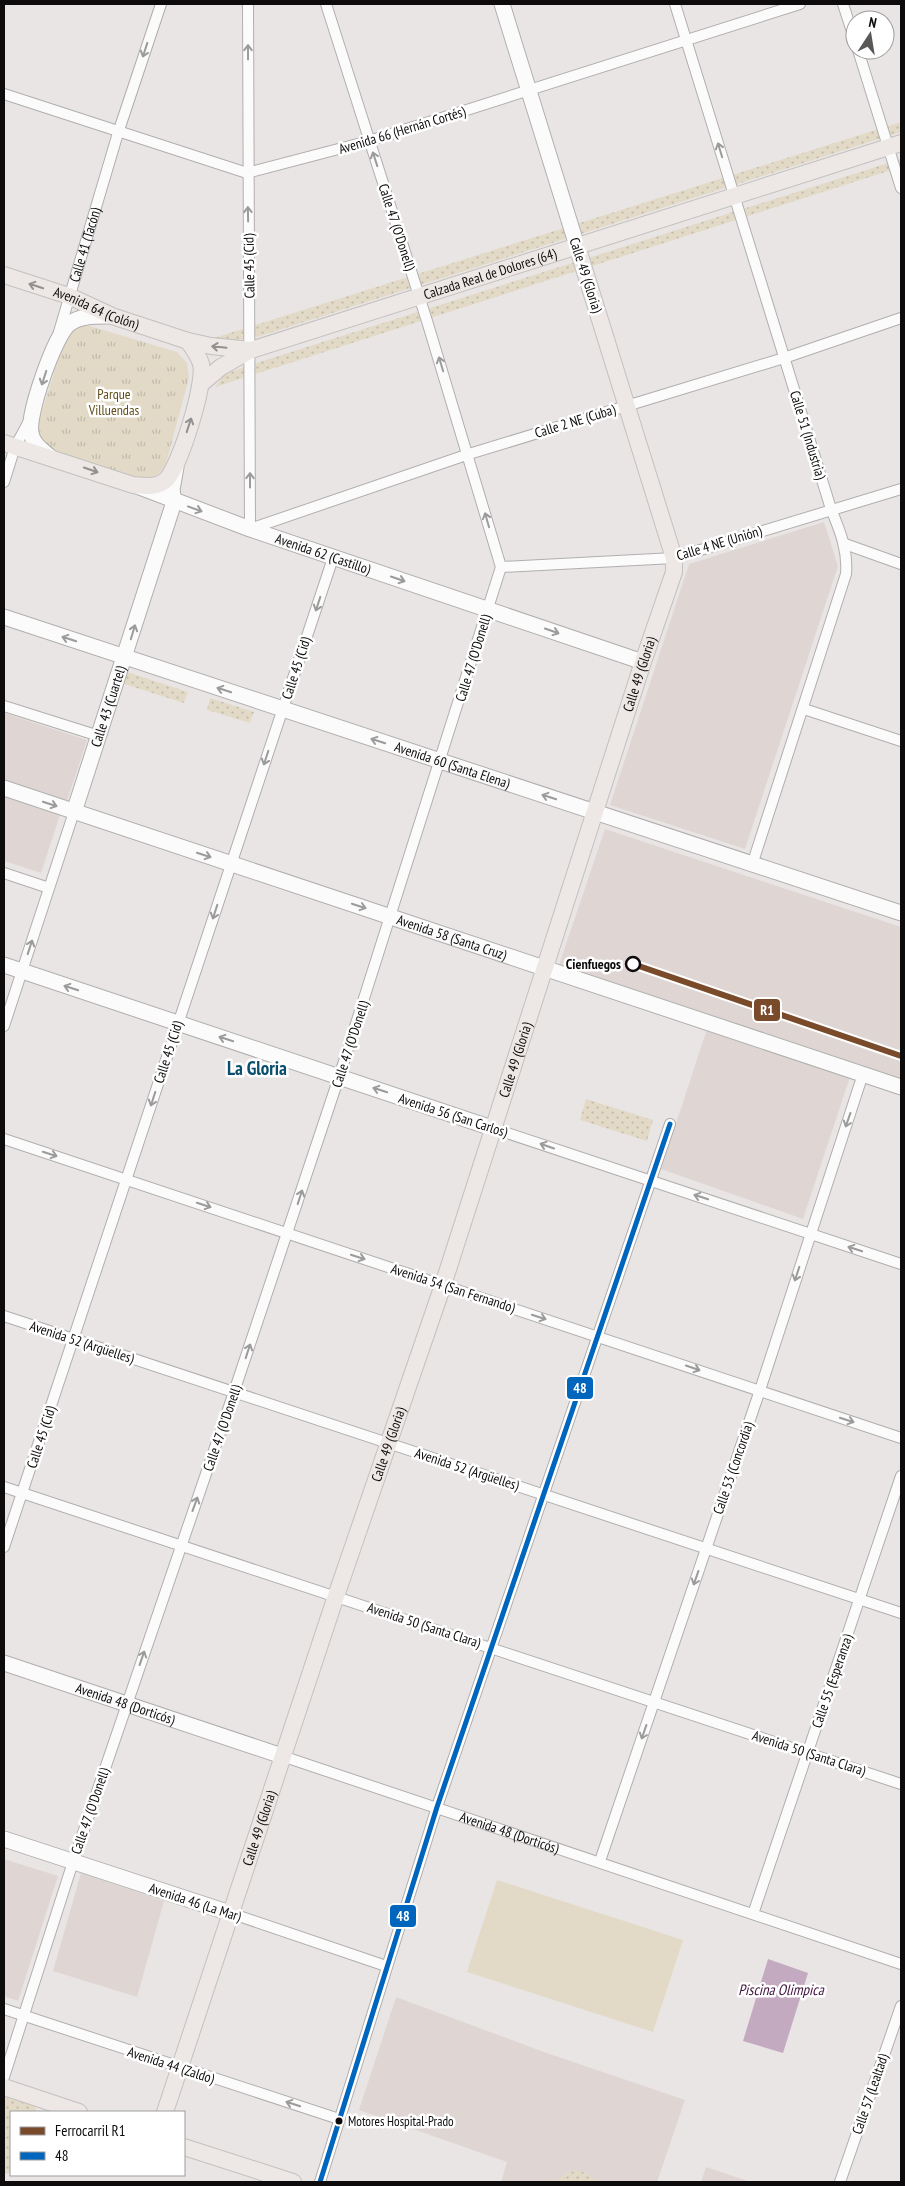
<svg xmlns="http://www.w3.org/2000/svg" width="905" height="2186" font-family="'PT Sans Narrow',sans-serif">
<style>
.built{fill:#dfd6d4}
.grass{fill:url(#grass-dots)}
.park{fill:url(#park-tufts)}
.pitch{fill:#e2dac7}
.water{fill:#c4aac1}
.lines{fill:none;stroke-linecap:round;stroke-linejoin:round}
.street-casing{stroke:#b1afae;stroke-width:12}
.secondary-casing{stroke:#b1afae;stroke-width:17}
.primary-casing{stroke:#c2c0c0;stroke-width:18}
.street{stroke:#fcfbfb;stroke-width:10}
.secondary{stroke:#fcfbfb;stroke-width:15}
.primary{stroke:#ede8e5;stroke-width:16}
.bus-1-casing{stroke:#fff;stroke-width:9}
.bus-1{stroke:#0065bd;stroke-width:5}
.rail-1-casing{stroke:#fff;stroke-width:10}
.rail-1{stroke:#7a4b2a;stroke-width:6}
.oneway{stroke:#9c9b9b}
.oneway2{stroke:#93908e}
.stop-dot{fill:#fff;stroke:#0d0b0b;stroke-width:2.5}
.bus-dot{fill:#0d0b0b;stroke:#fff;stroke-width:2}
.labels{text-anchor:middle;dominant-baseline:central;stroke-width:5;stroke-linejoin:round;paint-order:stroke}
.bus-label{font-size:13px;fill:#0d0b0b;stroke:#fff;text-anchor:start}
.street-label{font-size:14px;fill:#0d0b0b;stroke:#fff}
.park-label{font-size:14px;fill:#5f4f1a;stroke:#fff}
.stop-label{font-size:14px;font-weight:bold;fill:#0d0b0b;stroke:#fff;text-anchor:end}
.water-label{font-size:15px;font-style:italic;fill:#401540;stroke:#fff}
.district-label{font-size:19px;font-weight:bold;fill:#094e6c;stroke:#fff}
.line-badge{stroke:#fff;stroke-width:2}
.badge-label{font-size:14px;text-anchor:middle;font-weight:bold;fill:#fff}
</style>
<defs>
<pattern id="grass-dots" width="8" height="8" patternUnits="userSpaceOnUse" patternTransform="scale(1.25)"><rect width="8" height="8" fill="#e2dac7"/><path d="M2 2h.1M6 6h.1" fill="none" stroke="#c1baaa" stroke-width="1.8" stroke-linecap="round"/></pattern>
<pattern id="park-tufts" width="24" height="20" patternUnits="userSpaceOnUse" patternTransform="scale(1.25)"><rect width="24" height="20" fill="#e2dac7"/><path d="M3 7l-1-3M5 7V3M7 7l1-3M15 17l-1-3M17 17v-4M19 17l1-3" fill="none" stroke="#c1baaa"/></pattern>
</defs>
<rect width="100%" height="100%" fill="#e9e5e4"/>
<!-- built -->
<g class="built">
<path d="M824,522L838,566L745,849L610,805L689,564Z"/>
<path d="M4,713L87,740L67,801L4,780Z"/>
<path d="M4,794L61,812L41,873L4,861Z"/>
<path d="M605,829L901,927V1079L559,965Z"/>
<path d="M708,1026L850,1077L803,1219L661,1169Z"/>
<path d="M4,1859L58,1876L18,2001L4,1996Z"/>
<path d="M81,1873L164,1901L137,1997L53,1971Z"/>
<path d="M396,1997L544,2052L685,2100L657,2182H501L507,2162L359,2110Z"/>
<path d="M706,2167L751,2182H701Z"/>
</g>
<!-- grass -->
<g class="grass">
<path d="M901,122V132L260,336L222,343L211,339Z"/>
<path d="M901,159V167L215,387L225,374L250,365Z"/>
<path d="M127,672L188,692L184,703L124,684Z"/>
<path d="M210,698L254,712L250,723L207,710Z"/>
<path d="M586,1099L653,1120L647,1141L580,1120Z"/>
<path d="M4,2097L35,2106L36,2112H11V2173L4,2174Z"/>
<path d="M577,2171L586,2173L598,2182H554L568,2172Z"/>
</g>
<!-- park -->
<path class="park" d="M82,326H90L177,352L187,363L189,378L167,460C162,475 153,478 138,480L53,450L41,440L38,424L64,341L74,329Z"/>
<!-- pitch -->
<path class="pitch" d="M497,1880L683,1940L653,2032L467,1972Z"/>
<!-- water -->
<path class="water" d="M768,1959L808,1973L783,2053L743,2041Z"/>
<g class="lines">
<!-- street casing -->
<g class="street-casing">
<g id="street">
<path d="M248,4L250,529L469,454L784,358L901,318"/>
<path d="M675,4L831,509C840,531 848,550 846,574L752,865"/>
<path d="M843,4L855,41"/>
<path d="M858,50L901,188"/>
<path d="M4,94L247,173L369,141L800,4"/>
<path id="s1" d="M59,332L118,133L161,4"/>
<path d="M4,482L15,447L30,419"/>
<path d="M845,544L901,564"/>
<path d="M501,567L674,558L901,489"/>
<path d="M4,706L99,736"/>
<path d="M804,709L901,741"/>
<path d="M4,873L49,888"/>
<path d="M4,1026L74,812"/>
<path d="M492,1128L901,1264"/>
<path d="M4,1139L901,1438"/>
<path d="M4,1316L901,1613"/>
<path d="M4,1487L901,1784"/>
<path d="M4,1547L333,558"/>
<path id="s2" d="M282,1756L901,1964"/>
<path d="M600,1861L760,1390L863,1074"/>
<path d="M230,1913L386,1966"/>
<path d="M753,1914L901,1476"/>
<path d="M4,2009L339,2119"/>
<path d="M4,2077L73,1862L234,1392L339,1077L501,567L427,321L326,4"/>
<path d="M320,2182L437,1807L670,1124"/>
<path d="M840,2182L901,2006"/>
</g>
</g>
<!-- secondary casing -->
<g class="secondary-casing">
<g id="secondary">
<path d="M502,4L577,246"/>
<path d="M49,456C41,449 33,444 31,433C27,415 54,338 68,325C78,315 98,316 112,316"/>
<path id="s3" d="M137,486L250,529L643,662"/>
<path id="s4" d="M4,617L901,913"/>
<path id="s5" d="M4,788L901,1087"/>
<path id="s6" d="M74,812L174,502L172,490L176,467"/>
<path d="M4,965L492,1128"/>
<path id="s7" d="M4,1663L282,1756"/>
<path d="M4,1839L230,1913"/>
</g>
</g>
<!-- primary casing -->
<g class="primary-casing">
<g id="primary">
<path id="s8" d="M4,275L69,296L112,316L188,341L211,346L251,350"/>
<path id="s9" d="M202,383L221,367L251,350L901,143"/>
<path d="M4,443L133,485C145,486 157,488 166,480C180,466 206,383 201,364C199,356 192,347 188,341"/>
<path d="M4,2087L79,2112"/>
<path id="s10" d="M165,2112L336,1596L443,1285L643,662L674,572V558L577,246"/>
<path d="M184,2147L293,2182"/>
</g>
</g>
<!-- street -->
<use href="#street" class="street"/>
<!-- secondary -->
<use href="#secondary" class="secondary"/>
<!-- primary -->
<use href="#primary" class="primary"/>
<!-- bus-1 casing -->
<g class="bus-1-casing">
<path id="bus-1" d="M320,2182L437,1807L670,1124"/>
</g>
<!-- bus-1 -->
<use href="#bus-1" class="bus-1"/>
<!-- rail-1 casing -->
<g class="rail-1-casing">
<path id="rail-1" d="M633,964L901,1056"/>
</g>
<!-- rail-1 -->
<use href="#rail-1" class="rail-1"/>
</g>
<!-- one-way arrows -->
<defs><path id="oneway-shaft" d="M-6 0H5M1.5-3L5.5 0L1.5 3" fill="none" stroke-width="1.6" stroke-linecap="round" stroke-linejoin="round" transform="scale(1.25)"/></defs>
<g class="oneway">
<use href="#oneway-shaft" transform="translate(145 50) rotate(108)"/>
<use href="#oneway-shaft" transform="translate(248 52) rotate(-90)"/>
<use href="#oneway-shaft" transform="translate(720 150) rotate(-107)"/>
<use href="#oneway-shaft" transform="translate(375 159) rotate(-108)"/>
<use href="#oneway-shaft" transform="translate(248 214) rotate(-91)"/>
<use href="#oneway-shaft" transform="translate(441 364) rotate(-107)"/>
<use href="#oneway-shaft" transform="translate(44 378) rotate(108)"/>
<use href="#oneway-shaft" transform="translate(250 480) rotate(-90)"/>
<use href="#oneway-shaft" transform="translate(195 509) rotate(20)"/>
<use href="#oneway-shaft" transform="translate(487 520) rotate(-106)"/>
<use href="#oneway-shaft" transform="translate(398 579) rotate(19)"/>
<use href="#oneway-shaft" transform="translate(318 604) rotate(108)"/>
<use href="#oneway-shaft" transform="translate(552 631) rotate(19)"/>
<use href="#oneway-shaft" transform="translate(133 632) rotate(-73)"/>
<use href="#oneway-shaft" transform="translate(69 639) rotate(-162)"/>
<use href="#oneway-shaft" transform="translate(224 690) rotate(-162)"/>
<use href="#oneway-shaft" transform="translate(378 741) rotate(-162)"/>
<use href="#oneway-shaft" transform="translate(266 758) rotate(108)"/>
<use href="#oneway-shaft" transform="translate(549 797) rotate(-162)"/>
<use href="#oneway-shaft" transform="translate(50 804) rotate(18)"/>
<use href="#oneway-shaft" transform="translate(204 855) rotate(18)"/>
<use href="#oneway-shaft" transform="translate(359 906) rotate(18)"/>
<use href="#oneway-shaft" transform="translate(215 912) rotate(108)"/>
<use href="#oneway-shaft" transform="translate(30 947) rotate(-72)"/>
<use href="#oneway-shaft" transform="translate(71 988) rotate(-162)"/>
<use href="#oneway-shaft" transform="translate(226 1039) rotate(-162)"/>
<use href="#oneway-shaft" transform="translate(380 1090) rotate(-162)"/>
<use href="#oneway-shaft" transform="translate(153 1099) rotate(108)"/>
<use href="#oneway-shaft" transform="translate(848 1120) rotate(109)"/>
<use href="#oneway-shaft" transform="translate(547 1146) rotate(-161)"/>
<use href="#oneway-shaft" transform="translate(50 1154) rotate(18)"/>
<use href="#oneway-shaft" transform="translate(300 1197) rotate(-72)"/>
<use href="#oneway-shaft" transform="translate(701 1197) rotate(-162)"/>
<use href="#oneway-shaft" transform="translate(204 1205) rotate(18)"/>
<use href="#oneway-shaft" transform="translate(855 1249) rotate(-162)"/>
<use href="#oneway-shaft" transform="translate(358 1257) rotate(18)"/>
<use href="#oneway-shaft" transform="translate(797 1274) rotate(108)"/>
<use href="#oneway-shaft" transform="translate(539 1317) rotate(18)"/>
<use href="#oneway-shaft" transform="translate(248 1351) rotate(-72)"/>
<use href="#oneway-shaft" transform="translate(693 1368) rotate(19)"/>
<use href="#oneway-shaft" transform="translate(847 1420) rotate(18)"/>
<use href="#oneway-shaft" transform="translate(195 1504) rotate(-70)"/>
<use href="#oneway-shaft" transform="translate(696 1578) rotate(109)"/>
<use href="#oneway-shaft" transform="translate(142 1658) rotate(-71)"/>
<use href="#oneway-shaft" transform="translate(644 1732) rotate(109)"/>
<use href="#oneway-shaft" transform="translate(293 2104) rotate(-162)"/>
</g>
<g class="oneway2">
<use href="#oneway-shaft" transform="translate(36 286) rotate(-162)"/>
<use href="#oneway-shaft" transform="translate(219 347) rotate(-174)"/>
<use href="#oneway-shaft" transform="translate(189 425) rotate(-72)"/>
<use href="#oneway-shaft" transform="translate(91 470) rotate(19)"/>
</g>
<!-- markers -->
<circle class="stop-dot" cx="633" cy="964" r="7"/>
<circle class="bus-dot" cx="339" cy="2121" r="4.5"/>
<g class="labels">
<!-- bus labels -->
<g class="bus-label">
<text x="348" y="2121">Motores Hospital-Prado</text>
</g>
<!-- street labels -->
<g class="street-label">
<text transform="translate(402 130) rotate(-17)">Avenida 66 (Hernán Cortés)</text>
<text transform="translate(397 227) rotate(72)">Calle 47 (O'Donell)</text>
<text stroke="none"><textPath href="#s1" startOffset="91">Calle 41 (Tacón)</textPath></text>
<text transform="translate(249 266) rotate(-91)">Calle 45 (Cid)</text>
<text stroke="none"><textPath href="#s9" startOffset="310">Calzada Real de Dolores (64)</textPath></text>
<text transform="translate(586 275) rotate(72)">Calle 49 (Gloria)</text>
<text stroke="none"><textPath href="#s8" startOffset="98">Avenida 64 (Colón)</textPath></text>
<text transform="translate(575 421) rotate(-17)">Calle 2 NE (Cuba)</text>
<text transform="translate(808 435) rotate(73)">Calle 51 (Industria)</text>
<text transform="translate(719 543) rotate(-17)">Calle 4 NE (Unión)</text>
<text stroke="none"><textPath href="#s3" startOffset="198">Avenida 62 (Castillo)</textPath></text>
<text transform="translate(473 658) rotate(-73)">Calle 47 (O'Donell)</text>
<text transform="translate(296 668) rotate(-72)">Calle 45 (Cid)</text>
<text stroke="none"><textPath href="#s10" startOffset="1514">Calle 49 (Gloria)</textPath></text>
<text stroke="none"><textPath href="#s6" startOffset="111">Calle 43 (Cuartel)</textPath></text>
<text stroke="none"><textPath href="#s4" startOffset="472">Avenida 60 (Santa Elena)</textPath></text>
<text stroke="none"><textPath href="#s5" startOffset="472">Avenida 58 (Santa Cruz)</textPath></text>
<text transform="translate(350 1044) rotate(-72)">Calle 47 (O'Donell)</text>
<text transform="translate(168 1052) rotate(-72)">Calle 45 (Cid)</text>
<text stroke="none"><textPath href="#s10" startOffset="1109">Calle 49 (Gloria)</textPath></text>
<text transform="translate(453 1115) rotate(18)">Avenida 56 (San Carlos)</text>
<text transform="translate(453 1288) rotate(18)">Avenida 54 (San Fernando)</text>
<text transform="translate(82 1342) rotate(18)">Avenida 52 (Argüelles)</text>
<text transform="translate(222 1428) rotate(-71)">Calle 47 (O'Donell)</text>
<text transform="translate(41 1437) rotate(-72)">Calle 45 (Cid)</text>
<text stroke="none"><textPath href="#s10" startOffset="704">Calle 49 (Gloria)</textPath></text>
<text transform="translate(733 1468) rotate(-71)">Calle 53 (Concordia)</text>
<text transform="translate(467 1469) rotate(18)">Avenida 52 (Argüelles)</text>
<text transform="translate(424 1625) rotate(18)">Avenida 50 (Santa Clara)</text>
<text transform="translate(832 1681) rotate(-71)">Calle 55 (Esperanza)</text>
<text stroke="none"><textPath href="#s7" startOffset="128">Avenida 48 (Dorticós)</textPath></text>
<text transform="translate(809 1753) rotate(18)">Avenida 50 (Santa Clara)</text>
<text transform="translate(90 1811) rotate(-71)">Calle 47 (O'Donell)</text>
<text stroke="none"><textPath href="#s10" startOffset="299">Calle 49 (Gloria)</textPath></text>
<text stroke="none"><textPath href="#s2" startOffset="240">Avenida 48 (Dorticós)</textPath></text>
<text transform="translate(195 1902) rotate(18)">Avenida 46 (La Mar)</text>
<text transform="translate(171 2065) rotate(18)">Avenida 44 (Zaldo)</text>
<text transform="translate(870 2094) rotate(-71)">Calle 57 (Lealtad)</text>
</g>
<!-- park labels -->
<g class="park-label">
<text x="114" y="394">Parque<tspan x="114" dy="16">Villuendas</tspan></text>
</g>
<!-- stop labels -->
<g class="stop-label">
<text x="621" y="964">Cienfuegos</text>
</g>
<!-- water labels -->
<g class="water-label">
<text x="781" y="1989">Piscina Olimpica</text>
</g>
<!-- district labels -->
<g class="district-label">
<text x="257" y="1068">La Gloria</text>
</g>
</g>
<g class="line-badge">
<rect x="753" y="998" width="28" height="24" rx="5" fill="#7a4b2a"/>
<rect x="566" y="1376" width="28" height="24" rx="5" fill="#0065bd"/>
<rect x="389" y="1904" width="28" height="24" rx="5" fill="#0065bd"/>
</g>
<g class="badge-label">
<text x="767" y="1015">R1</text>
<text x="580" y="1393">48</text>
<text x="403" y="1921">48</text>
</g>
<!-- border -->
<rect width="905" height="2186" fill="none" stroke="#0d0b0b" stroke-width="10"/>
<!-- legend -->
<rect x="10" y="2111" width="175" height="65" fill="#ffffff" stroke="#9e9d9d"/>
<rect x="20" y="2127" width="25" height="8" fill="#7a4b2a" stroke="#9e9d9d"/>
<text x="55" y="2136" font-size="15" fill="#0d0b0b">Ferrocarril R1</text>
<rect x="20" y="2152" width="25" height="8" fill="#0065bd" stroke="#9e9d9d"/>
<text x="55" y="2161" font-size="15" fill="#0d0b0b">48</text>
<!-- north arrow -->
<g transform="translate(870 35) rotate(12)"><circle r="24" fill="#ffffff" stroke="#9e9d9d"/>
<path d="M0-4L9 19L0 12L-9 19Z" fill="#5a5757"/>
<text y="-8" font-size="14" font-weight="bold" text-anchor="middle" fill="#0d0b0b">N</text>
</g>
</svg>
